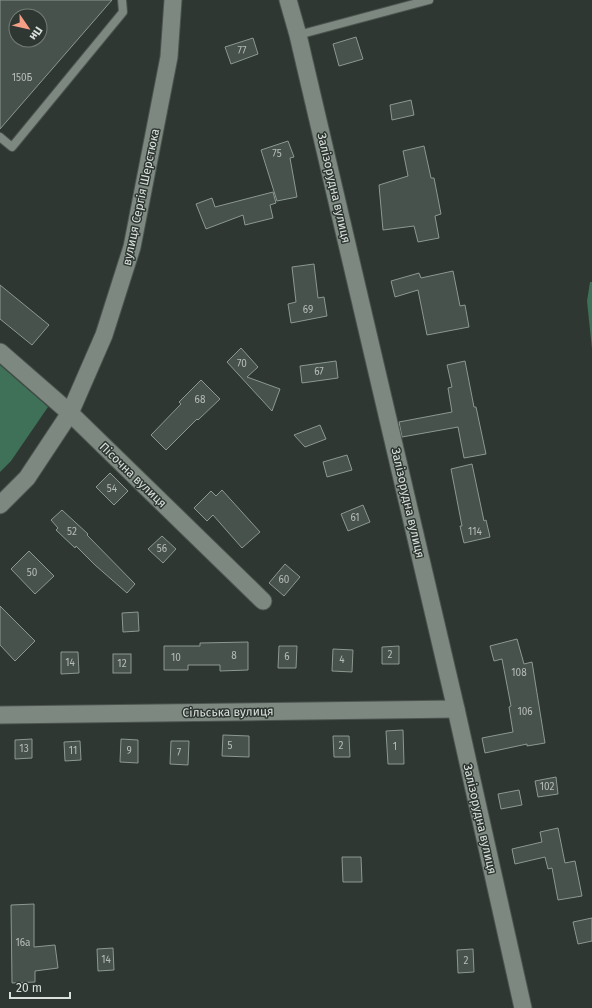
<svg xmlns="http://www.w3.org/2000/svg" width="592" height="1008" font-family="'Fira Sans',sans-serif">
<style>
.forest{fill:#3f7058}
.building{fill:#48524c;stroke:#8d9891;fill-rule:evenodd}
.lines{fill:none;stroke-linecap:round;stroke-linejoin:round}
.service-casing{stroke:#4d5450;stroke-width:10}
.minor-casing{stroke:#4d5450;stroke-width:19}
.service{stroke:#7d8881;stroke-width:8}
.minor{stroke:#7d8881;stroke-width:17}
.labels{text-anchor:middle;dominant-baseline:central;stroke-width:3;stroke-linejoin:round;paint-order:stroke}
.number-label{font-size:10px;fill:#b6bcb8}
.street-label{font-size:12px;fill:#dae0dc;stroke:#2e3732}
</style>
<rect width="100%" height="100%" fill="#2e3732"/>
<!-- forest -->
<g class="forest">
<path d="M590,282H592V349L587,301Z"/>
<path d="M0,365L48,407L11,461L0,472Z"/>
</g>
<!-- building -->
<g class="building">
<path d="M0,0H112L0,129ZM16,16H40V40H16Z"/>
<path d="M356,37L363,59L339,66L333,44Z"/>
<path d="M253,38L258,54L231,64L225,47Z"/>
<path d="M411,100L414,115L392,120L390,105Z"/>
<path d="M288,141L294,157L290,158L297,197L277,201L261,150Z"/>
<path d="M424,146L431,178H434L441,214L435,216L439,238L418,242L414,226L383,230L379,185L408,176L403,151Z"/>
<path d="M273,192L276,203L270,205L273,218L245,225L243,215L206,229L196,204L212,198L215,207Z"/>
<path d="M314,264L318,298L324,297L327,316L291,323L288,304L296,302L292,267Z"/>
<path d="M453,271L460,306L465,305L469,327L427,335L418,290L395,297L391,281L419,273L421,278Z"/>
<path d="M0,285L49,325L32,345L0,319Z"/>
<path d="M241,348L258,367L247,377L280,389L272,411L227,362Z"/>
<path d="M336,361L338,378L302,383L300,366Z"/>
<path d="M465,361L474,407H476L486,454L464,458L458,427L402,437L399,422L452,412L448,388L452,387L447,365Z"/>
<path d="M201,380L220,399L198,420L197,419L166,450L151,435L181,404L179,402Z"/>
<path d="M320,425L326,439L305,447L294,435Z"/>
<path d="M347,455L352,470L327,477L323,462Z"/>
<path d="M472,464L484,521L486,520L490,537L464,543L460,526H462L451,469Z"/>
<path d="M110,473L128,491L114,505L96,487Z"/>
<path d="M222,490L260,532L242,548L213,515L207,521L194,508L211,491L216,496Z"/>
<path d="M363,505L370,522L348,531L341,514Z"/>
<path d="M62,510L88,534L87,535L135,584L127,593L95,565L76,546L75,548L56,530L58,528L51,520Z"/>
<path d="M162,536L176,549L163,563L148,549Z"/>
<path d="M29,551L54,576L35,594L11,569Z"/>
<path d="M285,564L300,577L284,596L269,583Z"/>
<path d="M0,606L35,641L15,661L0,645Z"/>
<path d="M138,612L139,631L123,632L122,613Z"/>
<path d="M517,639L524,664L532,662L545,743L527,746V744L485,753L482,738L513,732L509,707L511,706L502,659L494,661L490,646Z"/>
<path d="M248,642V670L220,671V665H188V670H164V646H200V643Z"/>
<path d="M279,646H297L296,668H278Z"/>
<path d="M399,646V664H382V647Z"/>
<path d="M333,649L353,650L352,672L332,671Z"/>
<path d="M61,652H78L79,673L61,674Z"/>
<rect x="113" y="654" width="18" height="19"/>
<path d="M403,730L404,764H388L386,731Z"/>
<path d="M223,735L249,736V757L222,756Z"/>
<path d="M333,736H349L350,757H334Z"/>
<path d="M32,739V758L15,759V740Z"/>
<path d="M121,739L138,740V763L120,762Z"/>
<path d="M80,741L81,760L65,761L64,742Z"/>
<path d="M171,741H189L188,765L170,764Z"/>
<path d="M556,777L558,794L538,797L535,781Z"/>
<path d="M519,790L522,805L501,809L498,794Z"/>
<path d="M558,828L565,863L575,861L582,896L558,900L552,868L548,869L545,857L515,864L512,849L542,842L540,832Z"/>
<path d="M342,857H361L362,882H343Z"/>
<path d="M34,904V947L55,945L58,968L35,971V982L12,983L11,905Z"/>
<path d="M592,918V941L578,944L573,922Z"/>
<path d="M113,948L114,970L98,971L97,949Z"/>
<path d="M473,949L474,972L458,973L457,950Z"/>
</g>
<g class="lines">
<!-- service casing -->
<g class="service-casing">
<g id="service">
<path d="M298,35L429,0"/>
<path d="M0,137L12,147L123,12L122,0"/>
</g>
</g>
<!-- minor casing -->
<g class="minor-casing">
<g id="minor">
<path d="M288,0L298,35L456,709L523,1008"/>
<path d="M0,352L70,413L263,601"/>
<path d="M0,505L27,478L70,413L104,335L132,247L169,57L173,0"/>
<path d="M0,715L456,709"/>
</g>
</g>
<!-- service -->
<use href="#service" class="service"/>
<!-- minor -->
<use href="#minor" class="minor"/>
</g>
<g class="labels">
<!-- number labels -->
<g class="number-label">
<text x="242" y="51">77</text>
<text x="22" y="78">150Б</text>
<text x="277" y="154">75</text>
<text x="308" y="310">69</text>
<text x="242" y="364">70</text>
<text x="319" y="372">67</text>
<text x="200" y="400">68</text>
<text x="112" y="489">54</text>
<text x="355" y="518">61</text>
<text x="72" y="532">52</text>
<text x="475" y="532">114</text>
<text x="162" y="549">56</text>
<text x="32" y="573">50</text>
<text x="284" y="580">60</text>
<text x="390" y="655">2</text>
<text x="234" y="656">8</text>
<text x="287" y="657">6</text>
<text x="176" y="658">10</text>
<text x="342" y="660">4</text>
<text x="70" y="663">14</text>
<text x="122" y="664">12</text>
<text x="519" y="673">108</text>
<text x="525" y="712">106</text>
<text x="230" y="746">5</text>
<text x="341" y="746">2</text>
<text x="395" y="747">1</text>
<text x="24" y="749">13</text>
<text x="73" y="751">11</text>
<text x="129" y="751">9</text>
<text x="179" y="753">7</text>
<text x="547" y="787">102</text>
<text x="23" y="943">16а</text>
<text x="106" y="960">14</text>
<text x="466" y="961">2</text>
</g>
<!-- street labels -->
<g class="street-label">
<text transform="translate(334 188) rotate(77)">Залізорудна вулиця</text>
<text transform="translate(141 197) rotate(-78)">вулиця Сергія Шерстюка</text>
<text transform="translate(133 475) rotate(44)">Пісочна вулиця</text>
<text transform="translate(408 503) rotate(77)">Залізорудна вулиця</text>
<text transform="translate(228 712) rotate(-1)">Сільська вулиця</text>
<text transform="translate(480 819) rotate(77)">Залізорудна вулиця</text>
</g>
</g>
<!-- north arrow -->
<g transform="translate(28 28) rotate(124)"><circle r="19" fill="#2e3732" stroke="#737b76"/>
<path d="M0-3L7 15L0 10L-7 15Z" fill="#f49f86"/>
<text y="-6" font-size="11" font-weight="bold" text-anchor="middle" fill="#dae0dc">Пн</text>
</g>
<!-- scale -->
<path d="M10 992v6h60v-6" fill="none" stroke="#dae0dc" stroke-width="2"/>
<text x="16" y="992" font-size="12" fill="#dae0dc" stroke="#2e3732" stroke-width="3" paint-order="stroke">20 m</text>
</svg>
